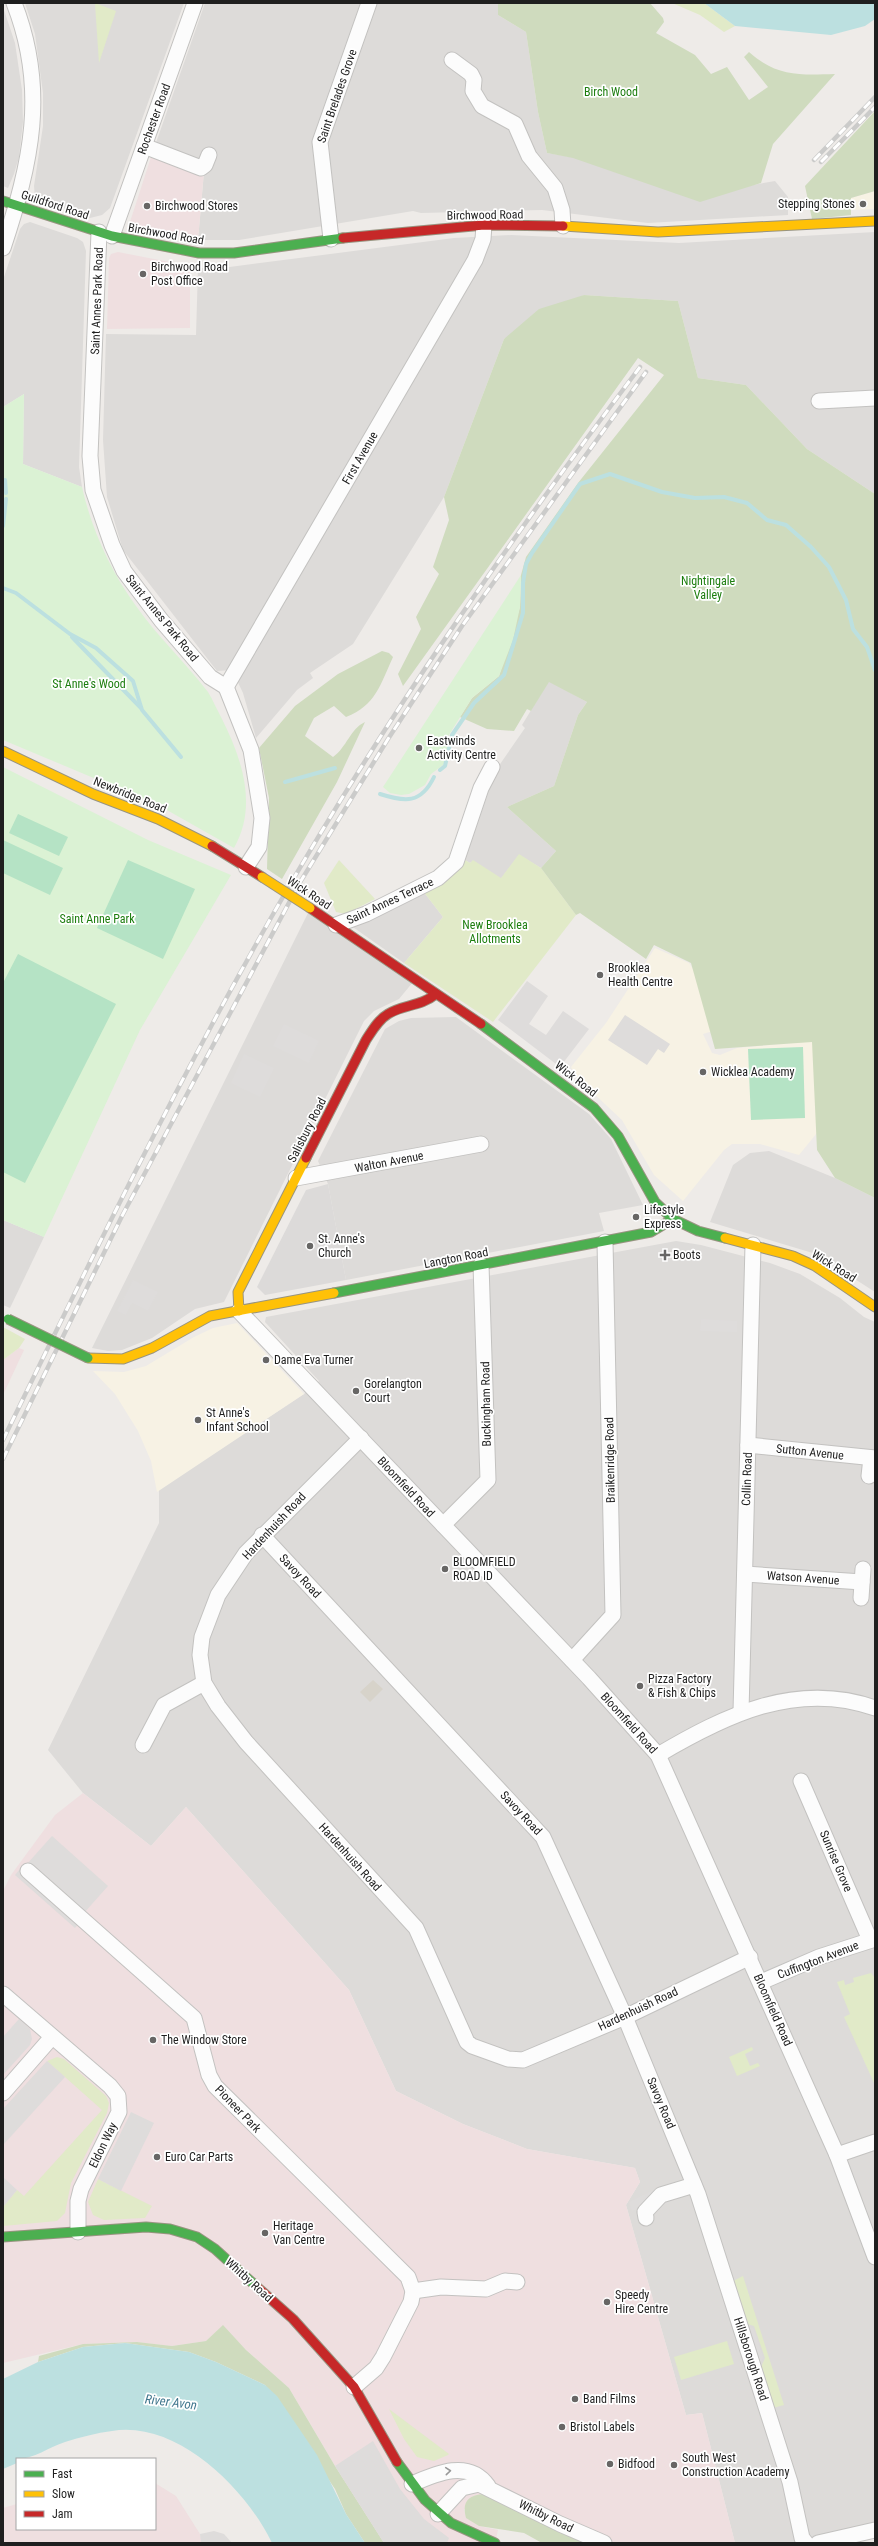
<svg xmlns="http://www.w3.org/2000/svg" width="878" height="2546" font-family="'Roboto Condensed',sans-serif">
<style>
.residential{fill:#dddbd9}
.commercial{fill:#efdfe0}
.education{fill:#f7f2e4}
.religious{fill:#dcdad9}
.construction{fill:#d7d3ca}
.grass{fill:#e1eac8}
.forest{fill:#cfdbbe}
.park{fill:#dbf2d4}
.pitch{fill:#b5e3c5}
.parking{fill:#dedcdb}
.water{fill:#bce0e0}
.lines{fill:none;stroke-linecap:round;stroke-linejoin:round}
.stream{stroke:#bce0e0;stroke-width:4}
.street-casing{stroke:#c3c2c0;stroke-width:17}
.fast-casing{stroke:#989480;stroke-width:11}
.slow-casing{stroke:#989480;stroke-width:11}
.jam-casing{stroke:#989480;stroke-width:11}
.street{stroke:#fcfcfc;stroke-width:15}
.fast{stroke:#4caf50;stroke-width:9}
.slow{stroke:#ffc107;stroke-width:9}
.jam{stroke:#c62828;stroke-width:9}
.rail-casing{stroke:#cbcbca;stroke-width:4.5}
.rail{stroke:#fff;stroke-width:3;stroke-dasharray:9;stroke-linecap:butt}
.fast-bridge-casing{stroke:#989480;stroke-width:11;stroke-linecap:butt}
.slow-bridge-casing{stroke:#989480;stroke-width:11;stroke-linecap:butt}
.fast-bridge{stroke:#4caf50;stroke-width:9}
.slow-bridge{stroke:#ffc107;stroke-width:9}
.oneway{stroke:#999}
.poi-dot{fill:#676665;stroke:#fff;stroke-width:1.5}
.labels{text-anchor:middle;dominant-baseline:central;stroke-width:3.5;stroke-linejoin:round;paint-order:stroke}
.park-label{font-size:12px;fill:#1c7d0e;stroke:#fff}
.street-label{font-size:12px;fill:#1f1f1f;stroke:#fff}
.poi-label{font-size:12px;fill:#1f1f1f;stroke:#fff;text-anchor:start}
.water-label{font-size:13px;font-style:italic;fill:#41778e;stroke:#fff}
</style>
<rect width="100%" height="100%" fill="#eeebe8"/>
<!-- residential -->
<g class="residential">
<path d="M25,3H184L110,208L102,215L90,218L35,198L34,186L43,126V93L35,34Z"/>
<path d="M205,3H498V15L526,32L538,112L547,153L747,186L775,181L788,197V215L648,223L542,210L421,213L413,211L239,240H198L204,172L152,154Z"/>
<path d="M3,7L15,43L22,90L23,122L19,157L14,174L8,188L3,186Z"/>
<path d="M30,222L77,238L83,242L86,251L79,467L82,487L23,464L24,394L3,407V280L20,229L24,224Z"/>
<path d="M875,232V494L807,449L746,385L698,378L678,301L584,295L504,339L444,497L353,644L310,673L313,678L297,690L256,738L243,693L232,670L217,671L123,550L107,497L103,440L106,334L196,335L198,268H222L454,238L511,235L679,243Z"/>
<path d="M549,681L587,702L578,715L554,786L507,807L556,851L541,868L519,855L501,879L473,861L470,863L465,860L487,783L525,728L522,725Z"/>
<path d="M423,891L443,917L404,963L350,925Z"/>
<path d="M309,911L413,982L399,999L374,1011L364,1021L224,1302L195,1309L152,1338L122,1350L108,1351L92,1348Z"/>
<path d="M456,1017L589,1114L611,1139L643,1205L599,1213L604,1231L346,1280L328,1184L318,1161L385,1029L399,1021L411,1018Z"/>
<path d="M769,1151L835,1178L875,1198V1292L816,1254L710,1222L733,1165L750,1153Z"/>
<path d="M3,1220L44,1237L10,1308L3,1305Z"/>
<path d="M676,1241L701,1245L770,1263L800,1274L840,1298L864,1317L875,1322V2537L852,2543H735L702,2413L686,2415L626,2205L640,2182L635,2168L527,2149L463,2124L396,2091L349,1990L186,1807L151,1846L83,1793L48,1750L159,1523V1490L304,1394L319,1381L265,1322L266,1317Z"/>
</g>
<!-- commercial -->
<g class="commercial">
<path d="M152,154L204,171L198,240L129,225Z"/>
<path d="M118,252L190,266V328L107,329L109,258L111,254Z"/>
<path d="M19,1348L24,1350L3,1395V1360Z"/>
<path d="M83,1793L151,1846L186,1807L349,1990L396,2091L463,2124L527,2149L635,2168L640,2182L626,2205L686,2415L702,2413L735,2543H583L548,2524L464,2509L466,2517L479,2526L498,2530L495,2543H384L335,2466L289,2388L246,2350L223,2326L206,2341L172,2346L137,2342L83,2344L3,2363V1891L11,1875L55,1815Z"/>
<path d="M155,2483L176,2496L200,2534L202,2543H3V2508L17,2504V2529H155Z"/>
</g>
<!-- education -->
<g class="education">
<path d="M875,191V209L852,210L851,198Z"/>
<path d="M655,948L689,963L730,1026L703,1034L712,1053L720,1055L737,1048L833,1039L821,1128L799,1155L760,1144H732L724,1150L683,1201L654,1175L622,1120L575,1076L571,1067L606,1023Z"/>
<path d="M237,1323L304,1394L157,1492L151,1461L138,1431L115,1394L93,1371L124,1372L146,1366L194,1337L213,1328Z"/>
</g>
<!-- religious -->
<path class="religious" d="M328,1184L346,1280L265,1295L257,1287L306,1190Z"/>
<!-- construction -->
<path class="construction" d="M373,1680L383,1689L370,1702L360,1692Z"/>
<!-- grass -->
<g class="grass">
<path d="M95,3L116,11L99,63L95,4Z"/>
<path d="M672,3H704L735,26L724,32L700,15Z"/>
<path d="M519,854L541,868L576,915L493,1022L404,963L443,917L423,891L453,875L465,860L470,863L473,860L501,878Z"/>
<path d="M339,860L375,899L346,914L336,912L324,883Z"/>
<path d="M3,1327L25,1339L19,1348L3,1360Z"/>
<path d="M871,1973L875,1978V2085L844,2017L850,2014L837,1982L844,1980L845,1985L854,1982L853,1978Z"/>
<path d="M752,2047L753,2050L745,2054L750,2066L758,2063L760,2066L737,2076L729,2057Z"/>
<path d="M57,2057L64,2059L106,2096L109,2103L107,2113L71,2183L65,2213L57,2221L3,2226V2207L17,2190L24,2196L102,2110L47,2061Z"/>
<path d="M98,2179L152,2206L145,2218L104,2220L93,2215L88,2202Z"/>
<path d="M743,2276L784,2405L773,2408L761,2367L765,2358L754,2326L747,2324L733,2281Z"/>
<path d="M727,2341L734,2364L681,2380L674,2357Z"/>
<path d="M389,2409L449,2454L448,2455L434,2461L417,2457L404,2439Z"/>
</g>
<!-- forest -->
<g class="forest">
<path d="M498,3H650L663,18L664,22L656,33L695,55L711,74L727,67L749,100L768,87L744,57L749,52C777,77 800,75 835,74L773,144L761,183L700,202L573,158L547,153L538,112L526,32L498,15Z"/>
<path d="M875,111V191L851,198V215L812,219L805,186Z"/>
<path d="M584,295L678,301L698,378L746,385L807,449L875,494V1198L835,1178L817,1150L812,1042L715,1049L691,963L654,945L646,959L580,913L576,915L541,868L556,851L507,807L554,786L578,715L587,702L549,682L531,711L527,709L514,731L487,729L460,717L472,698L499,676L520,607L521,575L526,557L578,483L664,375L638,358L403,686L398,674L421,629L416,617L439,574L433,567L449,520L444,497L504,339L539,309Z"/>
<path d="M382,651L389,653L393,657C380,685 376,705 346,717L334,706L314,718L305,736L333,757C347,747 350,729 365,722L337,782L282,879L267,869L269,798L259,748L295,706L338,674Z"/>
<path d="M223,2325L246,2350L289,2388L335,2466L384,2543H365L346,2514L335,2489L265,2385L216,2362L189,2352L125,2343L83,2347L38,2362L39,2356L83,2344L137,2342L172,2346L206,2341Z"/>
<path d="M482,2494L548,2524L583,2543H542L524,2533L479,2526L466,2518C462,2503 467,2496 482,2494Z"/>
</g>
<!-- park -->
<g class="park">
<path d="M24,394L23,464L82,487C91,528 111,572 136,606C157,636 185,662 208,692C213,700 217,710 222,719C242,759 258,806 234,848L158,805L3,740V407Z"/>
<path d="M521,575L520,607L513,640L499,676L472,698L447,738V759L443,765L431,774L425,785L409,794L401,795L390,793L383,787Z"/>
<path d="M3,767L148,840L231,875L140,1030L44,1237L3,1220Z"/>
</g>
<!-- pitch -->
<g class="pitch">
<path d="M18,814L68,837L59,856L9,833Z"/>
<path d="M3,840L63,868L50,895L3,873Z"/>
<path d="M128,860L195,889L163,959L97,928Z"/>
<path d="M18,954L116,1004L25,1183L3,1172V983Z"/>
<path d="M803,1047L805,1118L751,1120L748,1049Z"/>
</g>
<!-- parking -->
<g class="parking">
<path d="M527,981L548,996L529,1024L546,1035L563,1011L589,1029L560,1067L498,1020Z"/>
<path d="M625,1015L670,1044L664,1053L658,1049L647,1065L608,1040Z"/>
<path d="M284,1024L319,1041L309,1063L273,1046Z"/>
<path d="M244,1054L274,1068L260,1097L231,1083Z"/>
<path d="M133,1280L158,1292L148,1311L132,1303L126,1315L117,1311Z"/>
<path d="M701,1319L737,1321V1332L700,1331Z"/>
<path d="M52,1836L108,1886L84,1913L27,1864Z"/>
<path d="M20,1869L80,1922L75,1928L15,1875Z"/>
<path d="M19,2019L30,2029L32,2039L30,2045L3,2075V2037Z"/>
<path d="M47,2061L65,2077L3,2145V2109Z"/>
<path d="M131,2112L154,2123L121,2191L98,2179Z"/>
<path d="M3,2177L17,2190L3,2207Z"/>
<path d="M654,2190L657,2199L648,2206L632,2211L629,2202Z"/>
<path d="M746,2326L754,2329L763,2357L759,2366Z"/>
<path d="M373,2441L400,2489L424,2519L449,2538L447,2543H384L335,2466Z"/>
<path d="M214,2531L224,2534L232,2543H201L200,2534Z"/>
</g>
<!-- water -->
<g class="water">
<path d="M704,3H875V19L865,26L831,35L735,26Z"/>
<path d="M125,2343L189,2352L216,2362L265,2385L277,2396L317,2455L346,2514L365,2543H272C246,2489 177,2420 112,2431C97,2433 80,2437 65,2442C49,2447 34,2459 17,2459V2463L3,2469V2379L38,2362L83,2347Z"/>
</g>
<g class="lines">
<!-- stream -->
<g class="stream">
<path d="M5,480L6,493"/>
<path d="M3,526L6,499"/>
<path d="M3,588L16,593L70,634L96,648L133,681L142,710L181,757"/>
<path d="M72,637L141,708"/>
<path d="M440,770L445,766L452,735L474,703L504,675L523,613V583L526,564L532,553L580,484L610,474L662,492L695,498L724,497L747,503L767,520L786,525L811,547L829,567L846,600L853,629L867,647L875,670"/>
<path d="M285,782L335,768"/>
<path d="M380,794C405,802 421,804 434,777"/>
</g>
<!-- street casing -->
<g class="street-casing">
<g id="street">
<path d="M452,60L471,74L474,80L473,91L482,106L515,124L529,156L555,188L562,210L563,226"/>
<path d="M144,146L201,168L205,165L209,155"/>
<path d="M99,232L90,456L93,490L112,545L124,571L161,620L210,677L226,687L251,750L262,818L259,847L246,867"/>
<path d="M112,236L195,3"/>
<path d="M331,239L320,142L369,3"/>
<path d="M3,248C31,163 48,90 14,3"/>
<path d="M819,401L875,398"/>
<path d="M226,687L475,260L483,239L484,225"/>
<path d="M336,925L366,914L438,878L456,862L481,788L492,767"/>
<path d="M296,1178L481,1144"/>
<path d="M239,1311L589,1678L658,1755L837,2155L875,2257"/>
<path d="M361,1438L246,1553L218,1595L202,1637L200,1655L204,1683L218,1706L246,1742L416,1928L467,2042L472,2046L508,2059L523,2060L625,2017L750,1957"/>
<path d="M748,1445L875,1458"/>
<path d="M869,1476L871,1458"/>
<path d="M443,1525L488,1480L481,1265"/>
<path d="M262,1535L543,1837L625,2017L698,2194L790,2482L802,2538L806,2543"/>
<path d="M745,1574L862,1582"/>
<path d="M861,1598L863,1569"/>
<path d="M572,1660L613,1615L605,1242"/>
<path d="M741,1712L753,1245"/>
<path d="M143,1745L164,1705L204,1683"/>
<path d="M658,1755C724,1716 796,1680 875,1708"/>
<path d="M801,1781L870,1940"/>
<path d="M28,1871L194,2018L209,2075L215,2086L408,2277L413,2291L411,2302L383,2357L376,2368L354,2387"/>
<path d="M761,1982L819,1957L875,1939"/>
<path d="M3,1994L110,2086L118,2096L119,2112L81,2189L78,2201V2232"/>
<path d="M3,2093L52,2037"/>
<path d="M837,2155L875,2142"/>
<path d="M646,2218L645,2212L661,2195L694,2185"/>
<path d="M413,2291L441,2287L486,2289L505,2281L517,2282"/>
<path d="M412,2484C437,2473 469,2459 488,2486"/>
<path d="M438,2514L462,2488L479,2484L560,2524L604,2543"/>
<path d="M818,2543L875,2530"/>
</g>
</g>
<!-- fast casing -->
<g class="fast-casing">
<g id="fast">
<path d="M3,201L112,236L199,253H234L343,238"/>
<path d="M481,1024L594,1108L618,1136L655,1202L673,1219L698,1231L725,1238"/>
<path d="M334,1293L651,1232L673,1219"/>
<path d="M3,2237L146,2227L170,2229L197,2237L215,2249L257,2287"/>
<path d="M397,2462L425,2500L451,2523L495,2543"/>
</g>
</g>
<!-- slow casing -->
<g class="slow-casing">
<g id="slow">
<path d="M563,226L658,232L875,221"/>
<path d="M3,751L93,794L158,819L212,846"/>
<path d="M725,1238L793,1256L815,1266L875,1307"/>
<path d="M239,1311L238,1292L306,1158"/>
<path d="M88,1358L123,1359L152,1348L210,1316L334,1293"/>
</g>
</g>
<!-- jam casing -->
<g class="jam-casing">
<g id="jam">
<path d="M343,238L484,225L563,226"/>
<path d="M212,846L262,877"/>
<path d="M310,908L481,1024"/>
<path d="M306,1158L366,1040C372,1031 378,1020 388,1014C404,1004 420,1007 436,994"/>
<path d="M257,2287L293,2319L354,2387L397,2462"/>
</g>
</g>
<!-- street -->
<use href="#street" class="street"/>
<!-- fast -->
<use href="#fast" class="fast"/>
<!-- slow -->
<use href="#slow" class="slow"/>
<!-- jam -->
<use href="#jam" class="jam"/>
<!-- rail casing -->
<g class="rail-casing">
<g id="rail">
<path d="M814,160L875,97"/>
<path d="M821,162L875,107"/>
<path d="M3,1440C90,1261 177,1082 276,909C384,720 509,541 640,367"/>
<path d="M3,1459L122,1216L299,884L388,739L462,626L646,372"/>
</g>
</g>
<!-- rail -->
<use href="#rail" class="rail"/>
<!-- fast-bridge casing -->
<g class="fast-bridge-casing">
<path id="fast-bridge" d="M8,1319L88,1358"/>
</g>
<!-- slow-bridge casing -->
<g class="slow-bridge-casing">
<path id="slow-bridge" d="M262,877L310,908"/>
</g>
<!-- fast-bridge -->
<use href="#fast-bridge" class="fast-bridge"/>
<!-- slow-bridge -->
<use href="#slow-bridge" class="slow-bridge"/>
</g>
<!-- one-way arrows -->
<defs><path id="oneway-chevron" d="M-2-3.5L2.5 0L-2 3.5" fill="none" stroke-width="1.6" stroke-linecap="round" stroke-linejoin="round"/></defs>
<use class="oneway" href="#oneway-chevron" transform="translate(448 2471) rotate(-5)"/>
<!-- markers -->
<g class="poi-dot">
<circle cx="863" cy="204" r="4"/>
<circle cx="147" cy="206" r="4"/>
<circle cx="143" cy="274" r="4"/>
<circle cx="419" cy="748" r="4"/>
<circle cx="600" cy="975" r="4"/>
<circle cx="703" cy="1072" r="4"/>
<circle cx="636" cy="1217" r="4"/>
<circle cx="310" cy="1246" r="4"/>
<path d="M663 1249h4v4h4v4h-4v4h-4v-4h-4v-4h4z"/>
<circle cx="266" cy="1360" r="4"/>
<circle cx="356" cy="1391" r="4"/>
<circle cx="198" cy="1420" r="4"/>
<circle cx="445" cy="1569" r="4"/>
<circle cx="640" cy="1686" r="4"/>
<circle cx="153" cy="2040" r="4"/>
<circle cx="157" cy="2157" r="4"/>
<circle cx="265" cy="2233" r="4"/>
<circle cx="607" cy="2302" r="4"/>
<circle cx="575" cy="2399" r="4"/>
<circle cx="562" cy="2427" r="4"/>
<circle cx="610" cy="2464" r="4"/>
<circle cx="674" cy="2465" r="4"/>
</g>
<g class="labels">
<!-- park labels -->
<g class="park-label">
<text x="611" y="92">Birch Wood</text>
<text x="708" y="581">Nightingale<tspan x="708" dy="14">Valley</tspan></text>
<text x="89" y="684">St Anne's Wood</text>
<text x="97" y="919">Saint Anne Park</text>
<text x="495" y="925">New Brooklea<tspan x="495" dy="14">Allotments</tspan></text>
</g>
<!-- street labels -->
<g class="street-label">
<text transform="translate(337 96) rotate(-71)">Saint Brelades Grove</text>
<text transform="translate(154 119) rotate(-70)">Rochester Road</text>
<text transform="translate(55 205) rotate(18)">Guildford Road</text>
<text transform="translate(485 215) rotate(-1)">Birchwood Road</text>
<text transform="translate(166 234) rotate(10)">Birchwood Road</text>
<text transform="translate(97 301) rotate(-88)">Saint Annes Park Road</text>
<text transform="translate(360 458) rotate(-60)">First Avenue</text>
<text transform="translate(162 618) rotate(51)">Saint Annes Park Road</text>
<text transform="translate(130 795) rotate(22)">Newbridge Road</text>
<text transform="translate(309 893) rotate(33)">Wick Road</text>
<text transform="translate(390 901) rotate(-25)">Saint Annes Terrace</text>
<text transform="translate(576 1079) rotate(38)">Wick Road</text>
<text transform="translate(307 1130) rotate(-63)">Salisbury Road</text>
<text transform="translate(389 1162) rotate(-11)">Walton Avenue</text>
<text transform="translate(456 1258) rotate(-11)">Langton Road</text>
<text transform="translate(834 1266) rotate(32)">Wick Road</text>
<text transform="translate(486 1404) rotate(-91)">Buckingham Road</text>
<text transform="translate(810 1452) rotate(6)">Sutton Avenue</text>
<text transform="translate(610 1460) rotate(-91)">Braikenridge Road</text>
<text transform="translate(747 1479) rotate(-88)">Collin Road</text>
<text transform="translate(406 1487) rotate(47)">Bloomfield Road</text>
<text transform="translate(274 1526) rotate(-47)">Hardenhuish Road</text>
<text transform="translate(300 1576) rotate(47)">Savoy Road</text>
<text transform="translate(803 1578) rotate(4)">Watson Avenue</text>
<text transform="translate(629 1723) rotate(48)">Bloomfield Road</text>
<text transform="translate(521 1813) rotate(47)">Savoy Road</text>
<text transform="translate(350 1857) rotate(48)">Hardenhuish Road</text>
<text transform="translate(836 1861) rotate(67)">Sunrise Grove</text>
<text transform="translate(818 1960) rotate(-21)">Cuffington Avenue</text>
<text transform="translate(638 2009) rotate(-25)">Hardenhuish Road</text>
<text transform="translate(773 2010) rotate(66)">Bloomfield Road</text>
<text transform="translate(661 2103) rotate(67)">Savoy Road</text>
<text transform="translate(238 2109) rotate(46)">Pioneer Park</text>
<text transform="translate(103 2145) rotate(-64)">Eldon Way</text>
<text transform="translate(249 2280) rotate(42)">Whitby Road</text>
<text transform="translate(751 2359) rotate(72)">Hillsborough Road</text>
<text transform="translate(546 2516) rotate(26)">Whitby Road</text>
</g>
<!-- poi labels -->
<g class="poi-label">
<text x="855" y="204" text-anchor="end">Stepping Stones</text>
<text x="155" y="206">Birchwood Stores</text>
<text x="151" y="267">Birchwood Road<tspan x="151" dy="14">Post Office</tspan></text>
<text x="427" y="741">Eastwinds<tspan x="427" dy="14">Activity Centre</tspan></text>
<text x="608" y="968">Brooklea<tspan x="608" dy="14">Health Centre</tspan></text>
<text x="711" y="1072">Wicklea Academy</text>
<text x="644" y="1210">Lifestyle<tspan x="644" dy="14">Express</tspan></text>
<text x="318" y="1239">St. Anne's<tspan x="318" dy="14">Church</tspan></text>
<text x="673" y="1255">Boots</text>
<text x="274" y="1360">Dame Eva Turner</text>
<text x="364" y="1384">Gorelangton<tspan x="364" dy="14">Court</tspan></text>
<text x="206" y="1413">St Anne's<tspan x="206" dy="14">Infant School</tspan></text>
<text x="453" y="1562">BLOOMFIELD<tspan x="453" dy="14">ROAD ID</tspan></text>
<text x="648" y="1679">Pizza Factory<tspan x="648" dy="14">&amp; Fish &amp; Chips</tspan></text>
<text x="161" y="2040">The Window Store</text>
<text x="165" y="2157">Euro Car Parts</text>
<text x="273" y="2226">Heritage<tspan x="273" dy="14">Van Centre</tspan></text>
<text x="615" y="2295">Speedy<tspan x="615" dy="14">Hire Centre</tspan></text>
<text x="583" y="2399">Band Films</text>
<text x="570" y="2427">Bristol Labels</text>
<text x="682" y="2458">South West<tspan x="682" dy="14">Construction Academy</tspan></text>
<text x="618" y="2464">Bidfood</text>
</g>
<!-- water labels -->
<g class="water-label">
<text transform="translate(171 2402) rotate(7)">River Avon</text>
</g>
</g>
<!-- border -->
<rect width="878" height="2546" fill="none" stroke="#1f1f1f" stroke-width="8"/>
<!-- legend -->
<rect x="16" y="2458" width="140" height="72" fill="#ffffff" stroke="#a5a5a5"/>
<rect x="24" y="2471" width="20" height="6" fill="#4caf50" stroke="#a5a5a5"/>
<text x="52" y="2478" font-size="12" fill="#1f1f1f">Fast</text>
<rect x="24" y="2491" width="20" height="6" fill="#ffc107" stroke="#a5a5a5"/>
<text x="52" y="2498" font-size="12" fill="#1f1f1f">Slow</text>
<rect x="24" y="2511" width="20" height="6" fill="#c62828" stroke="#a5a5a5"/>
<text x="52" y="2518" font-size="12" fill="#1f1f1f">Jam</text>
</svg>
